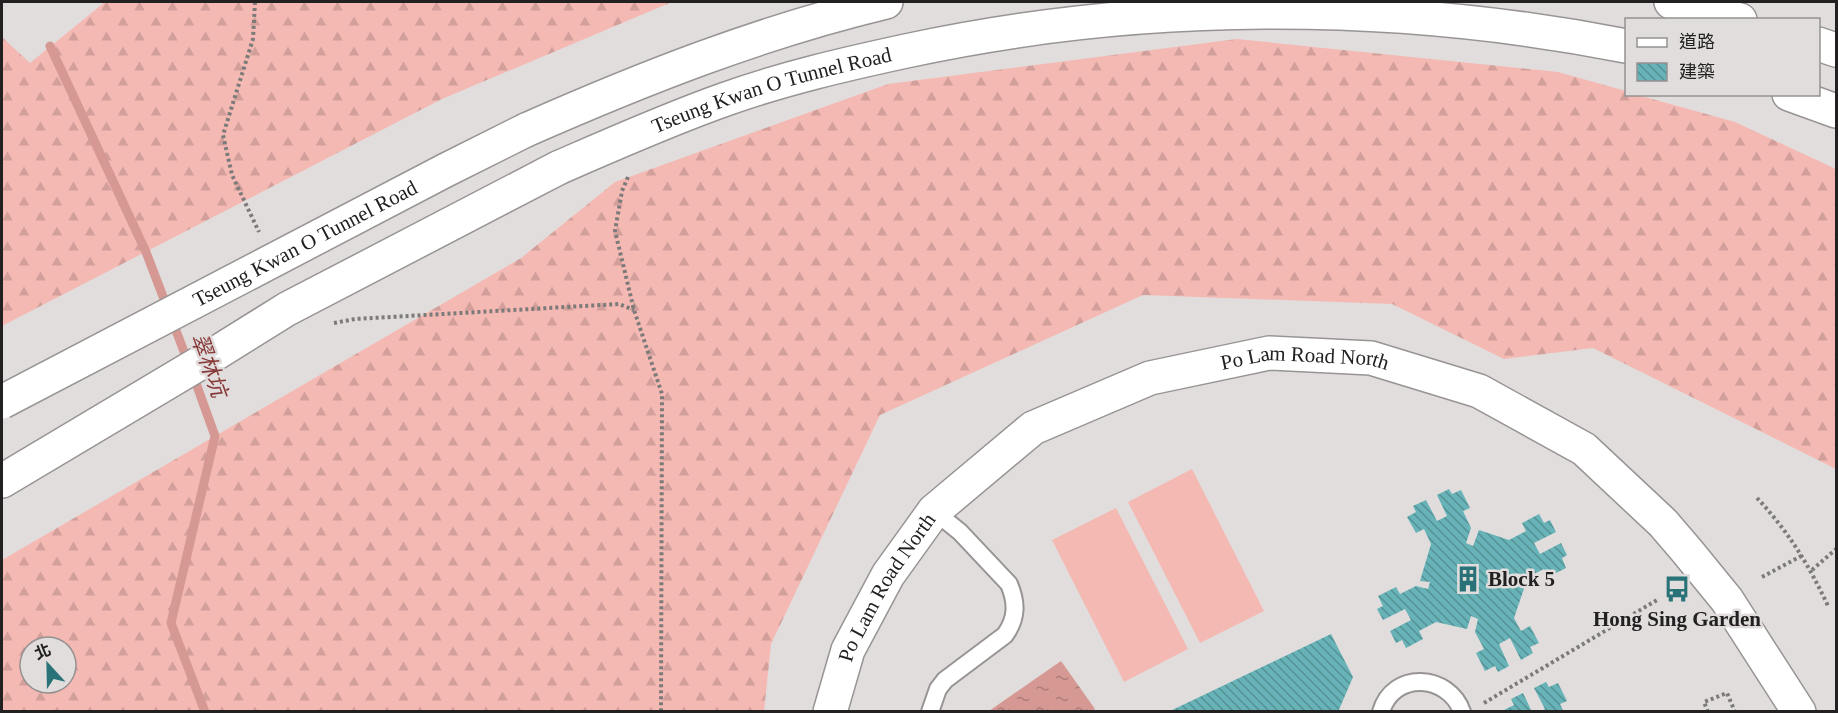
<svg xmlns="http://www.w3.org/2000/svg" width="1838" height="713" font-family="'Times New Roman','Noto Sans TC',serif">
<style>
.forest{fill:url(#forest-firs);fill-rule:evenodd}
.pitch{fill:#f5b9b4}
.water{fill:url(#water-ripples)}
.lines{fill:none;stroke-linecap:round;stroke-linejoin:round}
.stream{stroke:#d69893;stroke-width:9}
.building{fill:url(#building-back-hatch)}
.lane-casing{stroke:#989494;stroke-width:20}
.primary-casing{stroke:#989494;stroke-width:36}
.highway-casing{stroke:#989494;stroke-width:36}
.path{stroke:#7d7a7a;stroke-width:4;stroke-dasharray:3 3;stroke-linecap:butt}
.lane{stroke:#fff;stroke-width:16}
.primary{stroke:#fff;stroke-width:33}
.highway{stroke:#fff;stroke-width:33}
.highway-bridge-casing{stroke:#989494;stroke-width:36;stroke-linecap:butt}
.highway-bridge{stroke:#fff;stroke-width:33}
.labels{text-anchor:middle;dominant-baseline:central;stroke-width:5;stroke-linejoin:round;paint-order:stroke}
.street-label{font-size:21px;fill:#222020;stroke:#e1dddd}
.poi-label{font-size:21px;font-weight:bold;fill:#222020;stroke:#e1dddd;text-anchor:start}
.water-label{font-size:22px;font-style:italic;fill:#863937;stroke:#e1dddd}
</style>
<defs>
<pattern id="forest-firs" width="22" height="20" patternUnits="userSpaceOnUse" patternTransform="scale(1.5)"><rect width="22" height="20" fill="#f5b9b4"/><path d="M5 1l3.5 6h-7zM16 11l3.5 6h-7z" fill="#d29f9a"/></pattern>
<pattern id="water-ripples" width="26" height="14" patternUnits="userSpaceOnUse" patternTransform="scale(1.5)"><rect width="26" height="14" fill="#d69893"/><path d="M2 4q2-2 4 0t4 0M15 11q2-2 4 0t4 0" fill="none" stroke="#ad7c78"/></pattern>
<pattern id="building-back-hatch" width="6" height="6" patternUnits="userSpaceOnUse" patternTransform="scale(1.5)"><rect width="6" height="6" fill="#67b3b8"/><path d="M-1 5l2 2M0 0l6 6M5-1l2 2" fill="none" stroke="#549195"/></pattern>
</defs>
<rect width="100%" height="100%" fill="#e1dddd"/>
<!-- forest -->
<g class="forest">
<path d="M105,2H672L442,99L2,326V37L30,63Z"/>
<path d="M1237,39L1558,72L1626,91V94L1638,95L1735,122L1836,169V469L1593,348L1504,359L1392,304L1143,295L880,415L771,644L764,711H2V560L521,258L615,182L888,84ZM30,647H66V683H30Z"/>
</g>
<!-- pitch -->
<g class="pitch">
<path d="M1192,469L1264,611L1200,643L1128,502Z"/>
<path d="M1116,508L1188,649L1124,682L1052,540Z"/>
</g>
<!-- water -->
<path class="water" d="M1061,661L1095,709L1091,712L989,711Z"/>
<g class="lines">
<!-- stream -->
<g class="stream">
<path d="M50,46L146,252L188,362"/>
<path d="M193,375L215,436L171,623L205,712"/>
</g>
</g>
<!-- building -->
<g class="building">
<path d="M1449,489L1452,494L1461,490L1470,508L1463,511L1471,528L1466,543L1473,546L1479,530L1509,540L1526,531L1522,523L1539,514L1544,523L1550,520L1556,532L1534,543L1540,554L1561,543L1567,555L1562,558L1566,568L1548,577L1544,569L1530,576L1516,573L1513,580L1526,583L1514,618L1521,631L1530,626L1539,643L1530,647L1533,653L1521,660L1510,638L1499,644L1509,666L1498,672L1495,666L1485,671L1476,653L1484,649L1475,632L1478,619L1471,616L1467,629L1436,622L1419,631L1423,639L1406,648L1402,640L1396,643L1390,631L1411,620L1405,609L1383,620L1377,609L1383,606L1378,596L1396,587L1400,594L1416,586L1428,589L1430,582L1420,581L1431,544L1424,529L1416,533L1407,517L1416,512L1413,506L1426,500L1437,521L1447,516L1437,495Z"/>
<path d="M1331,634L1353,677L1338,712H1168Z"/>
<path d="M1546,682L1549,687L1558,683L1567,701L1560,704L1564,712H1539L1545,709L1534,688Z"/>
<path d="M1523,693L1532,712H1505L1504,710L1514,705L1511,699Z"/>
</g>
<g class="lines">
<!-- lane casing -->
<g class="lane-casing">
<g id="lane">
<path d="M930,712L938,689L945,680L1005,635C1017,618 1017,603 1009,584L960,532L934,511"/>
<path d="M1381,712C1393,670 1449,674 1462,712"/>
</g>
</g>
<!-- primary casing -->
<g class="primary-casing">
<g id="primary">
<path id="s1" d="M830,712L848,650L888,575L934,511L1033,428L1150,378L1269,353L1371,358L1479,391L1584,449L1663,523L1687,551L1727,600L1799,712"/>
</g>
</g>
<!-- highway casing -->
<g class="highway-casing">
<g id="highway">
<path d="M1671,2L1740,20"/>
<path d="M1818,44L1836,50"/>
<path d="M1789,94L1836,111"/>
<path d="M526,130C644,78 761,32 886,2"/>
<path id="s2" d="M558,168C613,144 669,119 726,99C785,78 846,64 906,51C1142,0 1391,0 1626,46"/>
<path d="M2,481L210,357"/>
</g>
</g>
<!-- path -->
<g class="path">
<path d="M255,2L253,39L223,135L232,175L259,232"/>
<path d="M628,177L622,191L615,231L634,310L662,394L661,712"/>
<path d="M334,323L355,319L619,304L634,310"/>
<path d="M1757,498C1788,531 1809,565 1828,606"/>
<path d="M1812,570L1836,549"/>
<path d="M1762,577L1803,555"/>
<path d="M1484,703L1657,600"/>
<path d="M1708,712L1704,702L1727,693L1735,712"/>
</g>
<!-- lane -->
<use href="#lane" class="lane"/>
<!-- primary -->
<use href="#primary" class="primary"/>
<!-- highway -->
<use href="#highway" class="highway"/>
<!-- highway-bridge casing -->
<g class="highway-bridge-casing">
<g id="highway-bridge">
<path d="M210,357L287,309L558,168"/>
<path id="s3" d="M2,402L446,170L526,130"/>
</g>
</g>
<!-- highway-bridge -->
<use href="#highway-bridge" class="highway-bridge"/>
</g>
<!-- icons -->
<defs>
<g id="building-bare" transform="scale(2.07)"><path d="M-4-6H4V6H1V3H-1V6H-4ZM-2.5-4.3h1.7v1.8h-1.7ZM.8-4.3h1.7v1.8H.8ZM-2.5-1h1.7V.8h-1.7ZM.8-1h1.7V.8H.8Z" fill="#297378" stroke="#e1dddd" stroke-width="2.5" paint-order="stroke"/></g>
<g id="bus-bare" transform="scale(2.07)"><path d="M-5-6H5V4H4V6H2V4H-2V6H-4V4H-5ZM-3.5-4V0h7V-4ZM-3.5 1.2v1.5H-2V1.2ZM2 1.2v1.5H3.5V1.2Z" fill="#297378" stroke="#e1dddd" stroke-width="2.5" paint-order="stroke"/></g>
</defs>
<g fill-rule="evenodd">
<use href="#building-bare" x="1468" y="579"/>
<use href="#bus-bare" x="1677" y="589"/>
</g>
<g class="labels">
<!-- street labels -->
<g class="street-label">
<text stroke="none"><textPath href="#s2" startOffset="228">Tseung Kwan O Tunnel Road</textPath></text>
<text stroke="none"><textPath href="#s3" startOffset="342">Tseung Kwan O Tunnel Road</textPath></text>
<text stroke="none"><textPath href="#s1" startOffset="642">Po Lam Road North</textPath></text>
<text stroke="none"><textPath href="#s1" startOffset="138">Po Lam Road North</textPath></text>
</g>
<!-- poi labels -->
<g class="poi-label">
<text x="1488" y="579">Block 5</text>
<text x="1677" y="619" text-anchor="middle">Hong Sing Garden</text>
</g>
<!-- water labels -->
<g class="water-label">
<text transform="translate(209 365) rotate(70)">翠林坑</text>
</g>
</g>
<!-- border -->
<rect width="1838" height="713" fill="none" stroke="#222020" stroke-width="6"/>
<!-- legend -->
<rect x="1625" y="18" width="195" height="78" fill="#e1dddd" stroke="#959191" stroke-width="1.5"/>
<rect x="1637" y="38" width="30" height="9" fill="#ffffff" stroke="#959191" stroke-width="1.5"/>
<text x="1679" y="48" font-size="18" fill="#222020">道路</text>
<rect x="1637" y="63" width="30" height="18" fill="url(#building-back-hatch)" stroke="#959191" stroke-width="1.5"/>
<text x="1679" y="78" font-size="18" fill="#222020">建築</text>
<!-- north arrow -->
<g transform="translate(48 665) rotate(338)"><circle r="28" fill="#e1dddd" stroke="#959191" stroke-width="1.5"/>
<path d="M0-4.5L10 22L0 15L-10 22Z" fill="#297378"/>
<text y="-9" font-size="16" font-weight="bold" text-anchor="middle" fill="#222020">北</text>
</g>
</svg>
